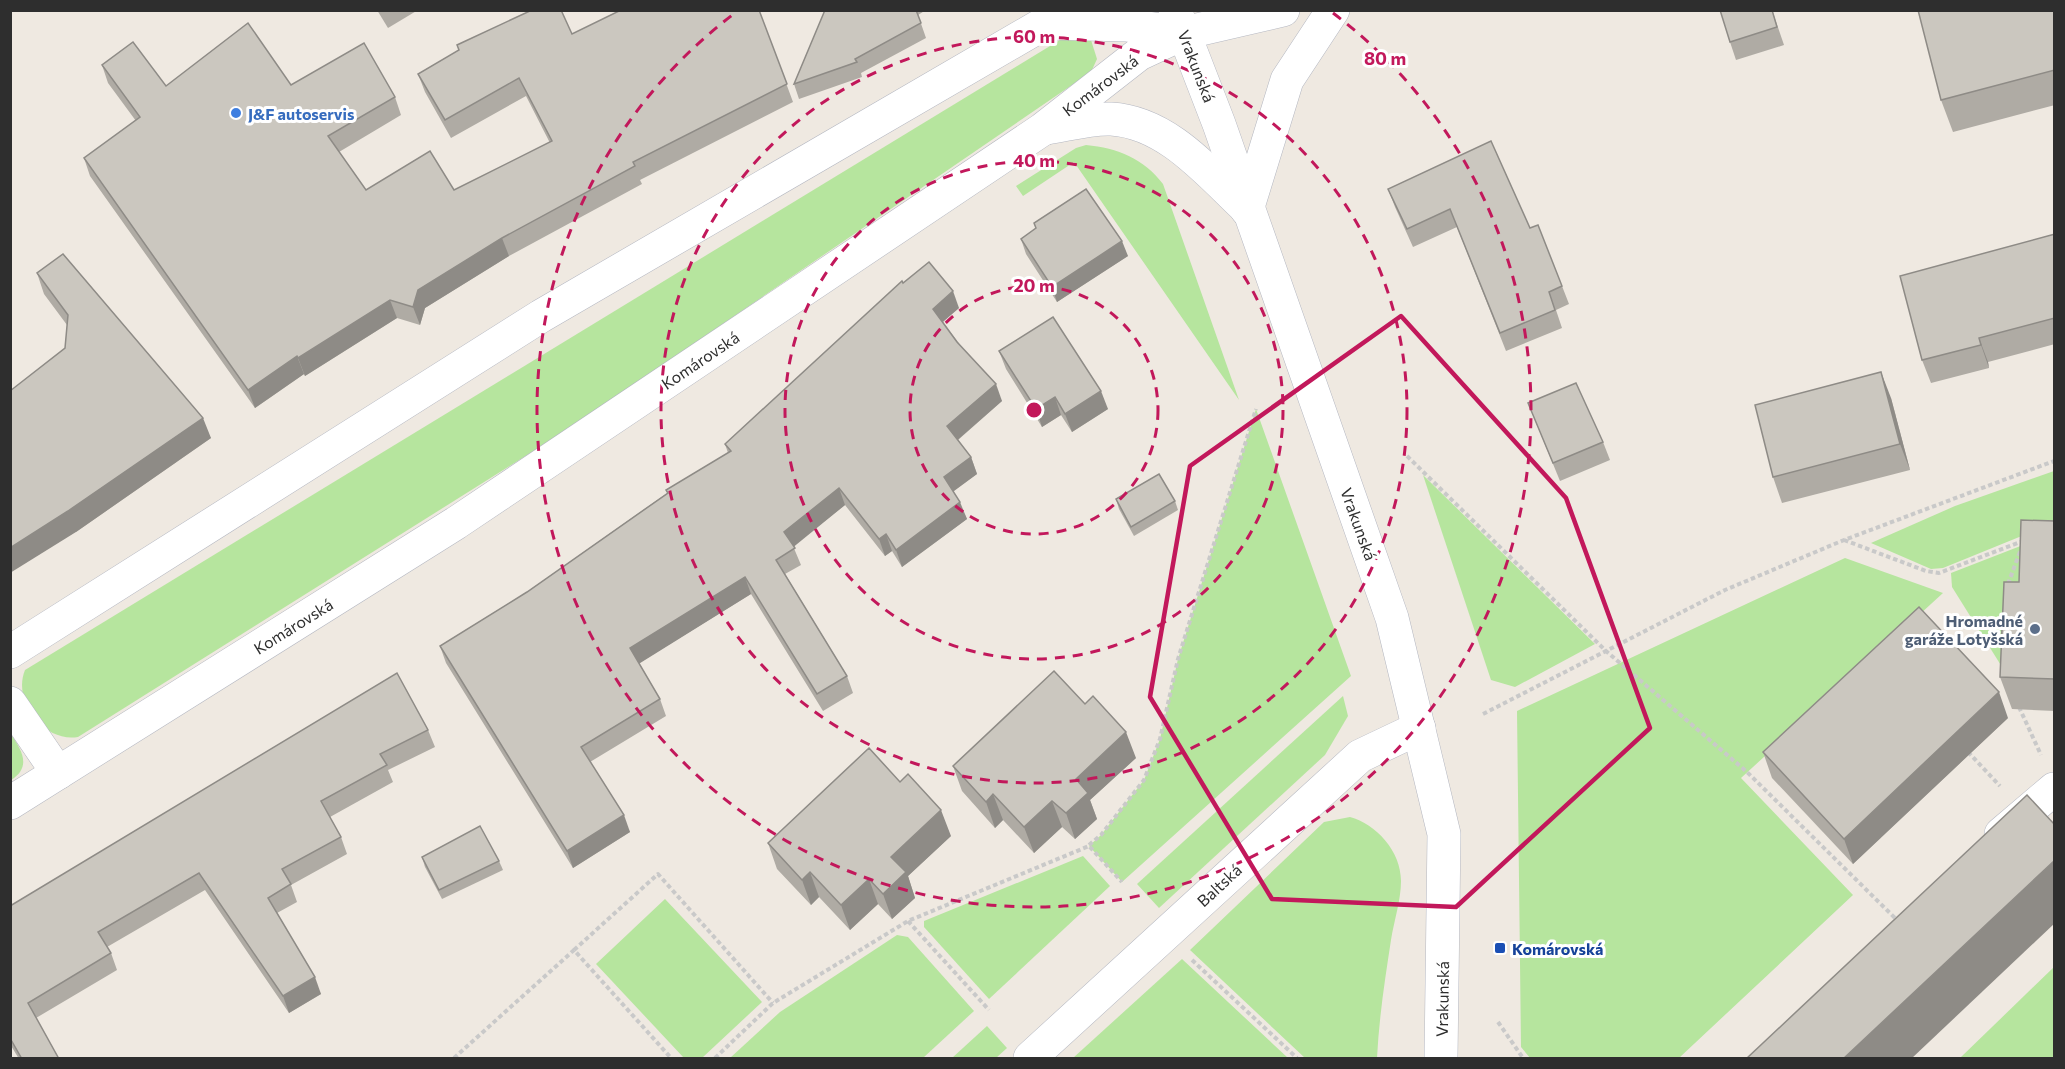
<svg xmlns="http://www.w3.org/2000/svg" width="2065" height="1069" font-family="Commissioner,sans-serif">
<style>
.green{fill:#b6e59e}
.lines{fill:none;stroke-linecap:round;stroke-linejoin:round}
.minor-casing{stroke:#b4b7c1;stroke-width:34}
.path{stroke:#c9c9c9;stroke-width:4;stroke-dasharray:4.5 3;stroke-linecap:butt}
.minor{stroke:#fff;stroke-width:33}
.wall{fill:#afaba4}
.shaded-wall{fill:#8e8b86}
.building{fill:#cbc7bf;stroke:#8e8b86;stroke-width:1.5}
.marked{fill:none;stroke:#c2185b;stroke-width:4.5;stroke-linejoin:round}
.ring{fill:none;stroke:#c2185b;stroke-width:3;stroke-dasharray:10 8}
.shop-dot{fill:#3f7fe0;stroke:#fff;stroke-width:2}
.service-dot{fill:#5c6f8a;stroke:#fff;stroke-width:2}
.transit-dot{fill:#1a4fb4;stroke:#fff;stroke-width:2}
.labels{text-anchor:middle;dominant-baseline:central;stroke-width:6;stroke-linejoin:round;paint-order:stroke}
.street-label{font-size:16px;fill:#2e2e2e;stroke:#fff}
.shop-label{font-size:16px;font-weight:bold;fill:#366cbe;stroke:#fff;text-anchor:start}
.service-label{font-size:16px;font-weight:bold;fill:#4e5e75;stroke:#fff;text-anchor:end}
.transit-label{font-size:16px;font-weight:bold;fill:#164399;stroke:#fff;text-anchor:start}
.centre{fill:#c2185b;stroke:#fff;stroke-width:3}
.ring-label{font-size:18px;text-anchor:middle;font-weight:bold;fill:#c2185b;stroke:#fff;stroke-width:6;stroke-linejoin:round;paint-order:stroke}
</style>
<rect width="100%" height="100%" fill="#efe9e1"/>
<!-- green -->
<g class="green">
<path d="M1068,35L1091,40L1097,59L1091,72L575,425L78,737C44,743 12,701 25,670Z"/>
<path d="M1086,145C1118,148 1144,159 1163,184L1239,400L1074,162L1023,196L1016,186L1076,148Z"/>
<path d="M1256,409L1351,676L1122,882L1089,846L1101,835L1144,780L1160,739L1178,659Z"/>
<path d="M2054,471V523L1943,568L1931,569L1871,543L1955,506Z"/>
<path d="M1423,475L1595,644L1515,687L1491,680Z"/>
<path d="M2054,533L2002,667L1952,587L1951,573Z"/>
<path d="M1845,558L1943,593L1741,778L1853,895L1679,1058H1530L1521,1047L1517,711Z"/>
<path d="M1343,696L1348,716L1325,755L1159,908L1137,884Z"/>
<path d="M10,733C22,750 32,767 11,780Z"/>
<path d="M1350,817C1376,824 1401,851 1401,881C1401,900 1394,921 1391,940C1385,979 1379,1018 1377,1058H1305L1190,950L1324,822Z"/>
<path d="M1083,856L1110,886L989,999L924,927V921Z"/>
<path d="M665,899L762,1002L702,1058H684L596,964Z"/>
<path d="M897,935L908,937L974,1011L923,1058H730L780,1012Z"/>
<path d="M1182,959L1288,1058H1073Z"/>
<path d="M2054,967V1058H1960Z"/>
<path d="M987,1026L1007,1048L996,1058H952Z"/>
</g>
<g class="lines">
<!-- minor casing -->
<g class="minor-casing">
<g id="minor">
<path d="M1175,10L1219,124L1392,618L1444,834L1441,1058"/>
<path d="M1045,23L1126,25L1184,33"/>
<path d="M1047,128C1067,125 1090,118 1111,119C1166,122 1207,171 1244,206"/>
<path d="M1247,210L1287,80L1333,10"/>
<path d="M10,652L541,316L1045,23L1059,10"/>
<path d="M10,703L58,773"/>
<path d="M10,803L456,523L1043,129L1139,54L1184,33L1283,10"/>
<path d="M2001,834L2054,789"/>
<path d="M1030,1058L1360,756L1419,728"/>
</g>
</g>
<!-- path -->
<g class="path">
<path d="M1407,456L1606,651L1747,772L1898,921"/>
<path d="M1844,540L1926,571L1939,573L2023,541"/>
<path d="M2008,584L2021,549"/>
<path d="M2019,707L2041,755"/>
<path d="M1483,714L1725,590L1844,540L2054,461"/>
<path d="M1968,752L2000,786"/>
<path d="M1089,845L1101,835L1144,780L1160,739L1178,659L1256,409"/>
<path d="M908,921L989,1010"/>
<path d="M574,950L658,874L773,1003"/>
<path d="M1192,960L1297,1058"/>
<path d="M1498,1022L1523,1058"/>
<path d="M454,1058L574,950L671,1058"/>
<path d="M715,1058L773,1003L908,921L1089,846L1122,882"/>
</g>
<!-- minor -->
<use href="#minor" class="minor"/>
</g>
<!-- wall -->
<g class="wall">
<path d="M377,10H418L388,28Z"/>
<path d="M759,10L793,102L640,180L642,184L509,256L425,308L420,325L397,318L305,376L304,374L255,408L90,176L84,158L136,121L108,83L102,65L166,86L291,85L395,97L401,115L339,152L366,190H454L550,143L526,96L451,138L425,92L418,74L459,50L457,45L572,34Z"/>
<path d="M825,10H926L918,15L926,38L861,73L862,77L799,99L794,84Z"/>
<path d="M1772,10L1784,45L1736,60L1730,42Z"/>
<path d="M2055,10V105L1953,132L1941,100Z"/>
<path d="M1388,189L1530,228L1562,286L1569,304L1556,310L1562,328L1506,351L1457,227L1413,247L1395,207Z"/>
<path d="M1034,223L1128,256L1057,302L1026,254L1021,239L1036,228Z"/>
<path d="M2055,234V344L1988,362L1989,368L1931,383L1922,360Z"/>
<path d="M37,273L211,438L76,532L65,348L67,325L44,294Z"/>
<path d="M903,283L959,308L943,322L1002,401L958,440L971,457L977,474L953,491L967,519L902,567L892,551L885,556L845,505L793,546L801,565L785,574L847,676L853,693L823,711L751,594L639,663L660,699L666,716L590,762L630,832L573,868L446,663L440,646L527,592L667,493L666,490L728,453L725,444Z"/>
<path d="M999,351L1108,409L1072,432L1061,415L1042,427L1006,369Z"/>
<path d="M1891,398L1910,470L1782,503L1773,477Z"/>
<path d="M1528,403L1603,442L1610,460L1560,481Z"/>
<path d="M1116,499L1175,501L1178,510L1134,536L1119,509Z"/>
<path d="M2055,521V711L2012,709L2000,677Z"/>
<path d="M2008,718L1853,864L1772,778L1763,752Z"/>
<path d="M428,730L435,747L388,770L393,782L330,817L341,837L347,854L291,885L297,902L277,913L321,994L289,1013L205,890L107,947L111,953L117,970L36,1018L59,1059H19L10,1044V906Z"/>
<path d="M1136,758L1090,800L1097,819L1075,839L1062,827L1034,853L1003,820L995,828L962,791L953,766Z"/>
<path d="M951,836L908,876L915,898L892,919L878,904L850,930L819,897L811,905L777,869L768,843Z"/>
<path d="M422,857L499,861L503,870L442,899L425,867Z"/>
</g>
<!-- shaded-wall -->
<g class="shaded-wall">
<path d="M502,238L509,256L425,308L420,325L413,307L418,290Z"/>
<path d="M1122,241L1128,256L1057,302L1052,287Z"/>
<path d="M953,291L959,308L939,325L933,309Z"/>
<path d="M390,300L397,318L305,376L298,358Z"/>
<path d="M1979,338L1988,362L1989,368L1981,345Z"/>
<path d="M297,356L304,374L255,408L248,390Z"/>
<path d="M1881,372L1891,398L1910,470L1900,444Z"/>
<path d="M996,384L1002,401L954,443L947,426Z"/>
<path d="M1101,391L1108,409L1072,432L1065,414Z"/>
<path d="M1055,397L1061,415L1042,427L1036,409Z"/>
<path d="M203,418L211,438L76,532L10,573V548Z"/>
<path d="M971,457L977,474L950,494L944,477Z"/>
<path d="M839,488L845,505L791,549L784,532Z"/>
<path d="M960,502L967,519L902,567L896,550Z"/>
<path d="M886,534L892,551L885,556L879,539Z"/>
<path d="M745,577L751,594L637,665L630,648Z"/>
<path d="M1999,692L2008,718L1853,864L1844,839Z"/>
<path d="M1126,732L1136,758L1090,800L1097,819L1075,839L1066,813L1076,779Z"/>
<path d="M993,794L1003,820L995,828L986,802Z"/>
<path d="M1052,801L1062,827L1034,853L1024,827Z"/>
<path d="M941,810L951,836L908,876L915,898L892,919L883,894L891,857Z"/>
<path d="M624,815L630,832L573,868L567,851Z"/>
<path d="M2055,860V923L1911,1059H1843Z"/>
<path d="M810,872L819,897L811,905L802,880Z"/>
<path d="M869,879L878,904L850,930L841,905Z"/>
<path d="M315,977L321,994L289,1013L283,996Z"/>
</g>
<!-- building -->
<g class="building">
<path d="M532,10H561L572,34L621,10H759L787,84L633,162L635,166L502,238L418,290L413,307L390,300L298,358L297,356L248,390L84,158L140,117L102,65L133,42L166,86L248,23L291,85L364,43L395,97L328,136L366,190L430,151L454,190L552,141L519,78L445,120L418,74L459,50L457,45Z"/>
<path d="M825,10H916L921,23L855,59L857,62L794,84Z"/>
<path d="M1720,10H1772L1777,27L1730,42Z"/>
<path d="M1918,10H2055V70L1941,100Z"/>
<path d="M1491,141L1530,228L1538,225L1562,286L1549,292L1555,310L1500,333L1450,209L1407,229L1388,189Z"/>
<path d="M1086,189L1122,241L1052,287L1021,239L1036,228L1034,223Z"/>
<path d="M2055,234V318L1979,338L1981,345L1922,360L1900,276Z"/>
<path d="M63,254L203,418L68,511L10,548V391L65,348L68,315L37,273Z"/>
<path d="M929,262L953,291L933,309L957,342L996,384L947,426L971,457L944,477L960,502L896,550L886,534L879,539L839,488L784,532L795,548L776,560L847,676L817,694L745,577L630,648L660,699L581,747L624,815L567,851L440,646L527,592L668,493L666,490L731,451L725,444L902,281L903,283Z"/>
<path d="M1053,317L1101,391L1065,414L1055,397L1036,409L999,351Z"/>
<path d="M1881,372L1900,444L1773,477L1755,405Z"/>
<path d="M1576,383L1603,442L1553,463L1528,403Z"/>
<path d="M1159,474L1175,501L1131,527L1116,499Z"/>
<path d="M2021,520L2055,521V679L2000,677L2004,582H2019Z"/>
<path d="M1919,607L1999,692L1844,839L1763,752Z"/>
<path d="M1054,671L1085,704L1093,696L1126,732L1076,779L1088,793L1066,813L1052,801L1024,827L993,794L986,802L953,766Z"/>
<path d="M397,673L428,730L380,754L387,765L321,801L341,837L282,869L291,884L268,898L315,977L283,996L199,873L98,932L111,953L28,1003L59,1059H22L10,1038V906Z"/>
<path d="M869,748L900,782L908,774L941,810L891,857L906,872L883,894L869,879L841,905L810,872L802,880L768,843Z"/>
<path d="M2027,795L2055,825V860L1843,1059H1746Z"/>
<path d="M480,826L499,861L439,890L422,857Z"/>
</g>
<!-- marked area -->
<path class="marked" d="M1401,316L1566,498L1650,728L1456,907L1272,899L1150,697L1190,466Z"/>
<!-- distance rings -->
<g class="ring">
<circle cx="1034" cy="410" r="124"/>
<circle cx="1034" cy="410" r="249"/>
<circle cx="1034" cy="410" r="373"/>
<path d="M1333 13A497 497 0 1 1 735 13"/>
</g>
<!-- markers -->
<circle class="shop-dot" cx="236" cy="113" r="6"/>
<circle class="service-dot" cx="2035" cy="629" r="6"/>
<rect class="transit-dot" x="1494" y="942" width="12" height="12" rx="3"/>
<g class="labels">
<!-- street labels -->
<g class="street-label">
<text transform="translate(1197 66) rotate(69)">Vrakunská</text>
<text transform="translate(1100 85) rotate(-37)">Komárovská</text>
<text transform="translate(700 360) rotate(-34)">Komárovská</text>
<text transform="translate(1359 524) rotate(70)">Vrakunská</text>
<text transform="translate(293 626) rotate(-32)">Komárovská</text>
<text transform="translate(1219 885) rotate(-43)">Baltská</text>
<text transform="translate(1442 999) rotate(-89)">Vrakunská</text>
</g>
<!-- shop labels -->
<g class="shop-label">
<text x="248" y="113">J&amp;F autoservis</text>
</g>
<!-- service labels -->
<g class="service-label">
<text x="2023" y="620">Hromadné<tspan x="2023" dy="18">garáže Lotyšská</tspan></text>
</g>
<!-- transit labels -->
<g class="transit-label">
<text x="1512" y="948">Komárovská</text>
</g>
</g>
<circle cx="1034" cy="410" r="9" class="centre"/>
<g class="ring-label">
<text x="1034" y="43">60 m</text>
<text x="1385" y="65">80 m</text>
<text x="1034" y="167">40 m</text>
<text x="1034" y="292">20 m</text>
</g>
<!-- border -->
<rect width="2065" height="1069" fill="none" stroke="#2e2e2e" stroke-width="24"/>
</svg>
